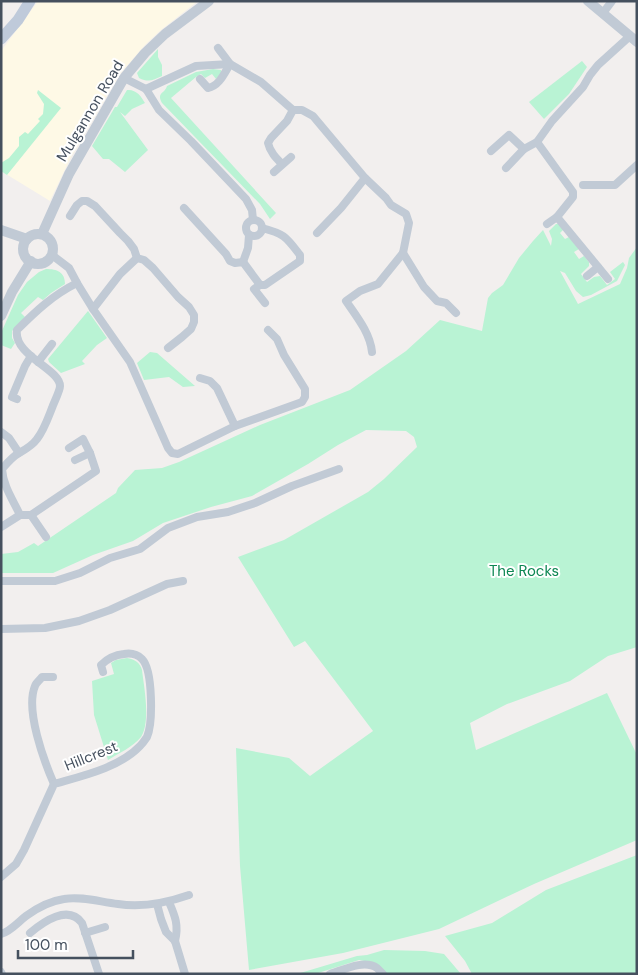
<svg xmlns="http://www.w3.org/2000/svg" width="638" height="975" font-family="'DM Sans',sans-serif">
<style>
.commercial{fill:#fef9e6}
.green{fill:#b9f3d4}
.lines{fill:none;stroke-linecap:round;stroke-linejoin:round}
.minor{stroke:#c1cad5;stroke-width:8}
.tertiary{stroke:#c1cad5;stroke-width:10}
.secondary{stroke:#bfcada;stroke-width:11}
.labels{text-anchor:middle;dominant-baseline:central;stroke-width:4;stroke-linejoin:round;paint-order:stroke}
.street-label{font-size:15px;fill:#45505e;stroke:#fff}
.park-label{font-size:15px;fill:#0e8753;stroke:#fff}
</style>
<rect width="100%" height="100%" fill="#f2efee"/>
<!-- commercial -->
<path class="commercial" d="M38,1H198L161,30L145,45L119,75L70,159L50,201L1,171V51Z"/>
<!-- green -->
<g class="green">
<path d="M158,49V57L162,65V76C153,80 149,83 139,78L137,73Z"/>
<path d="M582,61L587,67L569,94L544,119L529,102Z"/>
<path d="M213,69L221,70L222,73L216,79L212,74L205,78L201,74L196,77L171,98L276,213L270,219L260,204L162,103C156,92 165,94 167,86L196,72Z"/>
<path d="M38,90L61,108L7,175L1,171V163L9,158L19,146V137L25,132L28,134L40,121L38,119L43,114L44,104L37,93Z"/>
<path d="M127,90C136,89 141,96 145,103L132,109L125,116L120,112L148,150L125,172L109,159H103L92,146L115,107H117Z"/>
<path d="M556,224H559L564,229L560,233L565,239L569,237L579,249L574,252L579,259L584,256L589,262V266L581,274L587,282L594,277L600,276L607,285L615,279L610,272L623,262L625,265L617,281L591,295L583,297L576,291L565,273L560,271L578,304L620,284L627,268L629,258L637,247V647L608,656L570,681L507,704L470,723L476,750L607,693L637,755V840L534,884L439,929L343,953L249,970L240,866L236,748L289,758L310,776L373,731L305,641L294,647L238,557L284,540L368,492L384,479L417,447L414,437L406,431L366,430L338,445L308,464L252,496L211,507L163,523L133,541L93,555L53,573H1V554L18,552L34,543L38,546L116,493L118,488L135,470L162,468L179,462L260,425L350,390L406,351L440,320L482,331L488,298L492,293L503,285L519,258L533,241L543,230L551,246L552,239L549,231Z"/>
<path d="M46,269C57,269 65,272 65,284L51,293L43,300L38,297L21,313L25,317L12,331V338L15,343L11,349L1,345V333L18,295L27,282L39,272Z"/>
<path d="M88,311L107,338L97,345L82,361L85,364L61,373L49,362L48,359Z"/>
<path d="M150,352L157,353L195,386L183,387L169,377L144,380L137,363Z"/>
<path d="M127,658C134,659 140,662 142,670C144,687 151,722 141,737C133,747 119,753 108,760L94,715L92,681L114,674L111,663L116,660Z"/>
<path d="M637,855V974H472L465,961L445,936L492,923L546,890Z"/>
<path d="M384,950L425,951L444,954L461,974H386L369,962L359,960L315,974H297L357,956L367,955Z"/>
</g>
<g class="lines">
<!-- minor -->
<g class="minor">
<path d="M603,13L612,1"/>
<path d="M124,78L146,89"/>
<path d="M200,79L208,88C219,86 224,74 230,64L218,48"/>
<path d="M146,89L196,66L230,64L261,82L293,110H302L313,116L365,178L386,198L391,205L406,214L409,223L403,253L378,284L360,291L346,301C357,317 370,333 372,352"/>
<path d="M146,89L159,110L191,141L246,199L252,210L253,220"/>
<path d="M491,151L509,135L524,149"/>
<path d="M282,164C276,158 270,152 268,143L271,138L287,121L293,110"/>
<path d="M506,168L524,149L537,142"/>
<path d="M274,172L291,157"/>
<path d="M583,185H615L637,165"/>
<path d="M184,208L226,254L230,261L235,263L243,262L260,285H265L300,261V255C286,237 285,234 262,228"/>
<path d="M70,216L77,205L82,201H87L95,206L120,233L128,241L134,249L137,258L144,260L153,268L178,297L189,307L194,315V322L191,329L182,337L168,348"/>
<circle cx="254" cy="228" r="8"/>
<path d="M547,224L557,217"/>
<path d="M317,233L341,208L365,178"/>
<path d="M403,253L424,287L437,301L446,303L456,313"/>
<path d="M52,255L69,268L77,283L93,309L130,362L168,448L172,453L178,454L235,426L302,402L305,397V389L284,355L277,339L268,330"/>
<path d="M243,262L248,248L249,235"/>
<path d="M587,276L598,267"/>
<path d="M608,279L557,217L573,197V192L537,142L552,121L583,87L590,75L598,65L630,36"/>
<path d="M260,285L254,289L265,303"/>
<path d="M93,309L120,274L137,258"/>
<path d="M38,362L52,344"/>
<path d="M200,378L210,381L217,388L235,426"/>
<path d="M17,399L12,397L25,366L31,356"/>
<path d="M1,432L9,438L19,453"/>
<path d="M69,448L83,439L90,453L96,471L31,515H20C13,500 3,486 2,469C7,463 12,457 19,453C26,449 32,446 37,439C44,430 48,418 52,408C54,402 60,391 60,386C60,369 13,355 17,330C36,311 53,295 77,283"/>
<path d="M75,460L90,453"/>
<path d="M31,515L46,537"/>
<path d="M1,527L20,515"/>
<path d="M1,581H55L80,573L110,558L140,549L168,528L197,517L228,512L255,503L292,486L339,469"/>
<path d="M1,629L45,628L79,621L110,610L167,584L183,581"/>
<path d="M53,677H42C40,680 36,683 35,686C25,710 44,761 54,784"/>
<path d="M1,877L16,864L24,850L54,784C82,776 119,768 140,746C142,744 145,740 147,737C153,723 153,670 142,659C137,654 130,653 124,654C114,655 108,658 101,665L103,672"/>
<path d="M169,902C175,916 179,925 175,941"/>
<path d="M157,904L161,919L166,932L175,941L185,974"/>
<path d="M30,933C43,922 68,904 82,923L99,974"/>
<path d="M85,933L105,927"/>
<path d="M1,934C11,931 18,922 26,916C37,908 50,901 64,899C82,896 100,902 118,904C143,908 166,903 189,895"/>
<path d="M1,972L2,974"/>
<path d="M330,974C343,970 364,959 377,968C379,970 381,972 383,974"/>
</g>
<!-- tertiary -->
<g class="tertiary">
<path d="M588,1L637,42"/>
<path d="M1,230L27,239"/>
<path d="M42,234L69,174L124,78L145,53L165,34L209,1"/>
<circle cx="38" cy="249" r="15"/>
<path d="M1,316L12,292L31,261"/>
</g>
<!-- secondary -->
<path class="secondary" d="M1,39L18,20L30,1"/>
</g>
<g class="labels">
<!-- street labels -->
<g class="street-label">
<text transform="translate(90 111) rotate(-59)">Mulgannon Road</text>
<text transform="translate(91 756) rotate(-22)">Hillcrest</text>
</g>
<!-- park labels -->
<g class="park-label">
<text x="524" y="571">The Rocks</text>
</g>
</g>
<!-- border -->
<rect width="638" height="975" fill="none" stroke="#45505e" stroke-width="5"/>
<!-- scale -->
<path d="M18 950v8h115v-8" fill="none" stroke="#45505e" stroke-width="2.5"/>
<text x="25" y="950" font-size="15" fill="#45505e" stroke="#ffffff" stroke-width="4" paint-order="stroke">100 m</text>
</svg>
